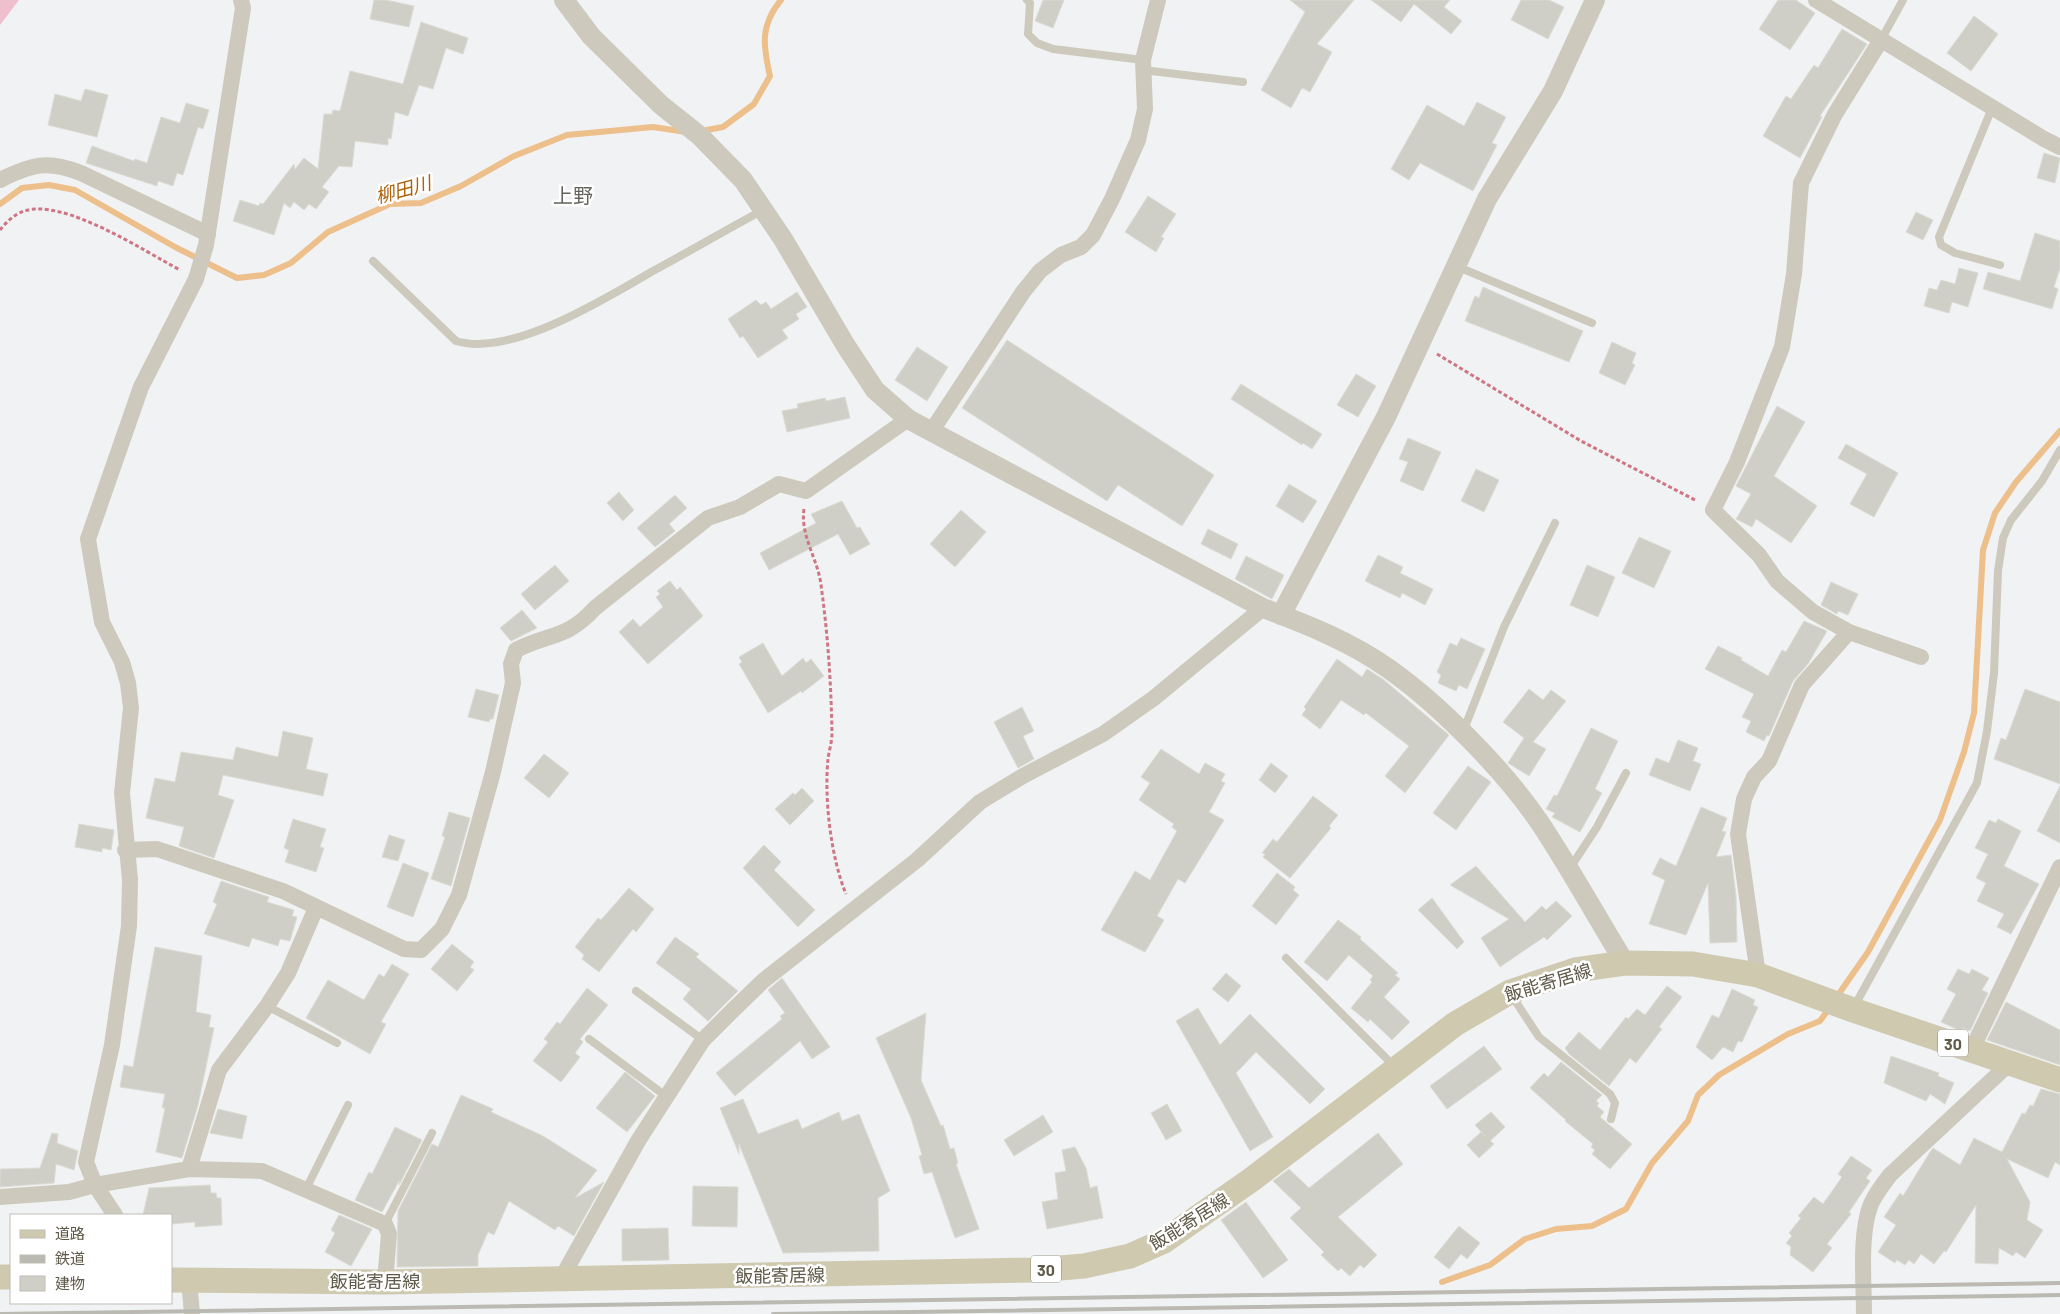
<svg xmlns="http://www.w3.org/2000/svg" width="2060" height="1314" font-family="Barlow,'Noto Sans JP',sans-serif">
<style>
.green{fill:#f0bfcd}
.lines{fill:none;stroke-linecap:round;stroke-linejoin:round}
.stream{stroke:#edbf8b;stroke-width:6}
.building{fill:#cfcfc7;stroke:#dbdcd4}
.path{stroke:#cf7685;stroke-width:3;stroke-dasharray:4 2.5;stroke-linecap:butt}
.service{stroke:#cdc9bc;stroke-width:8}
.minor{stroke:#cdc9bc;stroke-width:16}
.tertiary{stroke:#cdc9bc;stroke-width:20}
.primary{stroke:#cfc9b0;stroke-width:25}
.rail{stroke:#babab2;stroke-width:4}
.labels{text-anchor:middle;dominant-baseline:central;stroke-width:5;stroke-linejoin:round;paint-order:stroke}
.shield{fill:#fff;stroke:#8e8b7f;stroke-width:1}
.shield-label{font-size:16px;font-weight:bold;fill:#5e5948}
.street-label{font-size:18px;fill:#5e5948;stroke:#fff}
.water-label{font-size:19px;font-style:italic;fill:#ae610b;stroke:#fff}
.quarter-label{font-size:20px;fill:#65645c;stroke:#fff}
</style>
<rect width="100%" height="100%" fill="#f0f2f3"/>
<!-- green -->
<path class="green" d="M0,0H19L0,25Z"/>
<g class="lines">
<!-- stream -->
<g class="stream">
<path d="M701,131L723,127L754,104L770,76C763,46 760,25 781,0"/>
<path d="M0,204L22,188L49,185L75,190L175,247L237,278L264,275L291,263L328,232L390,204L421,203L461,186L514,156L567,135L653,127L686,132"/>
<path d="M1836,998L1868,952L1940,820L1964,752L1974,713L1983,550L1995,513L2016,482L2060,431"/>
<path d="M1442,1282L1490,1265L1525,1239L1556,1229L1592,1226L1626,1209L1652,1163L1688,1121L1698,1095L1719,1075L1788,1034L1820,1021L1831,1006"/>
</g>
</g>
<!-- building -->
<g class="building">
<path d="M374,0H386L414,6L409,27L370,19Z"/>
<path d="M1043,0H1064L1053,28L1035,21Z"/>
<path d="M1290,0H1354L1317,44L1332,52L1310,92L1302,88L1291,108L1261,90L1305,12Z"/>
<path d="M1371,0H1450L1444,7L1462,21L1451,34L1414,4L1401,22Z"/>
<path d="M1521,0H1549L1564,7L1548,39L1511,20Z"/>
<path d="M1778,0H1796L1815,13L1790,50L1759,29Z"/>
<path d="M1974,16L1998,34L1971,71L1947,53Z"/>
<path d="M421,22L468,38L463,54L446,48L433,89L419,85L408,116L395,112L391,139L388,138V145L355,141L352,167L339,166L322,187L329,192L316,209L309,204L304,210L294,202L290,208L284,203L274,235L233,221L240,200L259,206L260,203L263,204L294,164L295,169L304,158L318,169L324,114H332L333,110L340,111L350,71L403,84Z"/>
<path d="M1842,29L1867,44L1820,116L1822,117L1800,158L1763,136L1786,96L1791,99L1814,65L1818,68Z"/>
<path d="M85,89L108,95L97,137L48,125L55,94L81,101Z"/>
<path d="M1477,102L1506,117L1492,143L1497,145L1473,191L1420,163L1409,180L1391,169L1427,105L1464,126Z"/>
<path d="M186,103L209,110L203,129L198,127L183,175L177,173L173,186L158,181L157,186L86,163L92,146L134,161L135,159L147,163L161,117L180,123Z"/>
<path d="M2044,153L2060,158L2055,183L2037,178Z"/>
<path d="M1148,196L1176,214L1161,237L1164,238L1156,252L1125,232Z"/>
<path d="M1916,212L1933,220L1923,240L1906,232Z"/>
<path d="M2035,233L2060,241V268L2054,287L2058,289L2052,309L1983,289L1988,272L2020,281Z"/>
<path d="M1959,268L1978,273L1968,307L1952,302L1949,313L1924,306L1929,288L1937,290L1941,280L1955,284Z"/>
<path d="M1483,287L1583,331L1569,362L1465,321L1475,296L1479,298Z"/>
<path d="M797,292L807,307L796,314L799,319L782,330L788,338L758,358L743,336L740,338L728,319L756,300L761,305L766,302L771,309Z"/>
<path d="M1007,340L1214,475L1182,526L1118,485L1107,501L962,408Z"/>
<path d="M1612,342L1636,353L1632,363L1635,365L1625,385L1599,373Z"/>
<path d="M917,347L948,367L927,401L895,380Z"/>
<path d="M1356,374L1376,386L1358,417L1337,405Z"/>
<path d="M1241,384L1322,434L1312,449L1303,443L1302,445L1231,399Z"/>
<path d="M845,397L850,418L787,432L782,411L798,408L797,404L825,398L826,401Z"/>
<path d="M1777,406L1805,422L1774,476L1817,506L1791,543L1756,519L1752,527L1736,519L1751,494L1736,486Z"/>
<path d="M1408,438L1441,452L1423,491L1400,481L1408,462L1399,459Z"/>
<path d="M1846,444L1898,473L1874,517L1850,504L1867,474L1838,458Z"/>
<path d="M1476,469L1499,480L1484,512L1461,501Z"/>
<path d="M1289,484L1317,501L1303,523L1276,506Z"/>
<path d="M619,492L634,510L623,521L607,503Z"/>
<path d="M675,495L687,508L669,524L675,531L655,547L637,528Z"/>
<path d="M842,501L857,528L860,527L870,544L850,555L838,534L769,570L760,553L816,523L811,514Z"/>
<path d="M961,510L986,532L955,567L930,544Z"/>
<path d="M1208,529L1238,544L1231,559L1201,544Z"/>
<path d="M1639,537L1671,551L1654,588L1622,573Z"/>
<path d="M1378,555L1403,567L1400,573L1433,589L1425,605L1402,593L1400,598L1365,581Z"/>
<path d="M1246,556L1284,575L1272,599L1235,579Z"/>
<path d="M555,565L569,581L535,610L521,594Z"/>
<path d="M1587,565L1615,577L1598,617L1570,605Z"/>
<path d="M670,581L677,590L680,587L703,616L648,664L619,632L633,619L640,627L663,607L656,597L660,594L657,591Z"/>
<path d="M1831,582L1858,594L1848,615L1838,611L1837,614L1821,605Z"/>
<path d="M522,610L537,628L511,641L500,628Z"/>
<path d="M1804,621L1827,631L1808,664L1793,681L1769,736L1767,735L1764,741L1746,732L1751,721L1742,717L1754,694L1705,669L1718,646L1742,658L1741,660L1768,676L1782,650L1786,652Z"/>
<path d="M1461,638L1485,649L1467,689L1459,685L1456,691L1438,683L1441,675L1437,672L1450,643L1457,646Z"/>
<path d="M763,643L782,676L803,658L806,663L811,659L824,676L802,693L801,691L768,713L739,664L742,662L739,657Z"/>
<path d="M1337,659L1362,677L1367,669L1384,680L1449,735L1405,793L1385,776L1409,746L1366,713L1364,715L1341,700L1320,729L1302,715L1306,709L1304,707Z"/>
<path d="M476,689L499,695L493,719H490L489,722L468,717Z"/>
<path d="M1529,689L1543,700L1551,690L1566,701L1533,742L1546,749L1529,776L1508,763L1524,738L1503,722Z"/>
<path d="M2025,689L2060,702V784L1994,759L2001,738L2006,740Z"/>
<path d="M1022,707L1034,731L1023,736L1034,759L1018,768L994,722Z"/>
<path d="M1591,728L1618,741L1595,789L1602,793L1580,832L1552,817L1555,813L1546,809L1554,795L1557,796Z"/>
<path d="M283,731L313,738L306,769L328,774L323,796L223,775L218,795L234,800L214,858L179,846L184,827L146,818L155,778L175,782L181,752L233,760L236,747L278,757Z"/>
<path d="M1678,740L1698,748L1693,761L1701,764L1690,791L1649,775L1656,758L1669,763Z"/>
<path d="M1161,749L1199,774L1205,763L1225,774L1221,781L1225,783L1209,812L1224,820L1185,883L1178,879L1157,916L1164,920L1145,952L1101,930L1135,871L1150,880L1177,831L1172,827L1174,824L1139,800L1150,783L1141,777Z"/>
<path d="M544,754L569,773L549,798L524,778Z"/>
<path d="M1271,763L1288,776L1275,793L1259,780Z"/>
<path d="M1468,766L1491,782L1456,830L1433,813Z"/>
<path d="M2060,786V843L2037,831Z"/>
<path d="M802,788L814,801L790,825L775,809L793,793L795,795Z"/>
<path d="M1313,796L1338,815L1329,826L1331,828L1290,878L1263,857L1265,854L1262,853L1273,839L1277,842Z"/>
<path d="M1701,807L1727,818L1722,831L1726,832L1716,857L1731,855L1736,896L1737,942L1710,943L1708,883L1686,935L1649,924L1665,880L1652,874L1660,858L1676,866Z"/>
<path d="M449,812L470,818L451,886L431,879L445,837L442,836Z"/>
<path d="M293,819L326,829L320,847L324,848L316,872L285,862L289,850L284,848Z"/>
<path d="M1998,819L2021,831L2004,866L2039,884L2011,934L1997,927L2004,914L1977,901L1986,883L1976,878L1988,854L1975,848L1989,820L1996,823Z"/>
<path d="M79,824L114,830L111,850L102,848V852L75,847Z"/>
<path d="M389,835L405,840L398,861L382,857Z"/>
<path d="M764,845L781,862L774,870L815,910L798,927L743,868Z"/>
<path d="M403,863L429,873L413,917L387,907Z"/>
<path d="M1476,866L1525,922L1542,906L1546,910L1556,901L1572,916L1547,940L1544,937L1500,967L1481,938L1509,919L1450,885Z"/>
<path d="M1277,873L1295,887L1293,890L1299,895L1276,925L1252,906Z"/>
<path d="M221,881L269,897L267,902L294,910L292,916L297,917L290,941L280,939L278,946L252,938L249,947L204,934L217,904L213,902Z"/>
<path d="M629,888L654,909L636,932L633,929L599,972L582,959L584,955L575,947L598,918L601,920Z"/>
<path d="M1432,898L1464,942L1457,949L1418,910Z"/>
<path d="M1338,920L1361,937L1360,939L1398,973L1395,975L1400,979L1384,997L1410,1022L1392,1040L1370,1019L1368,1022L1351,1008L1372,982L1370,980L1373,976L1349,955L1327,981L1304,962Z"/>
<path d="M675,937L699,954L696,957L738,991L708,1021L683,999L691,989L656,963Z"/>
<path d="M452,944L474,962L470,967L474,970L457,991L431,969Z"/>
<path d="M155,947L202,956L196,1012L211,1015L209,1027L214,1028L198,1105L182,1158L156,1152L165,1108H162L165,1094L120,1087L124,1065L133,1067Z"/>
<path d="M392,964L409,974L381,1022L386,1024L370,1054L306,1018L328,980L364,1000L379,974L384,977Z"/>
<path d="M1958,969L1969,974L1972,969L1989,978L1982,990L1988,993L1970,1031L1963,1028L1961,1031L1941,1022L1956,994L1947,989Z"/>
<path d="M1226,973L1241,986L1228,1002L1212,989Z"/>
<path d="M782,978L830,1047L812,1059L800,1041L735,1096L716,1073L782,1019L780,1016L785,1013L768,990Z"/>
<path d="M1667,986L1682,997L1659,1027L1662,1029L1636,1063L1630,1058L1609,1086L1569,1054L1565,1048L1579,1032L1600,1050L1626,1017L1628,1019L1637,1009L1645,1015Z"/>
<path d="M587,988L608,1005L580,1039L583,1042L575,1053L580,1057L561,1082L533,1061L548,1042L544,1039L557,1022L560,1024Z"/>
<path d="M1732,989L1755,1000L1753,1005L1758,1007L1742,1042L1738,1041L1733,1052L1723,1047L1712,1060L1696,1047L1712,1015L1719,1018Z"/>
<path d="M2006,1002L2060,1030V1065L1987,1040Z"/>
<path d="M1198,1008L1220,1045L1250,1014L1325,1089L1310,1104L1256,1052L1236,1073L1273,1137L1250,1151L1176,1021Z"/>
<path d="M926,1013L921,1080L941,1126L943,1125L950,1149L954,1148L958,1163L956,1164L979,1229L955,1238L932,1172L924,1174L919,1156L922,1155L911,1118L876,1038Z"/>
<path d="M1484,1046L1502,1069L1447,1109L1430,1086Z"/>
<path d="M1891,1056L1939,1073L1938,1076L1954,1083L1945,1104L1930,1094L1926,1101L1884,1083Z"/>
<path d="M1561,1062L1602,1095L1596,1101L1599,1103L1597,1106L1604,1112L1600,1117L1632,1144L1610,1169L1592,1154L1595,1150L1591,1147L1593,1144L1565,1121L1566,1120L1530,1088L1544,1073L1548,1077Z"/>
<path d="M625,1072L655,1096L627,1132L596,1108Z"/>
<path d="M2041,1089L2060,1094V1165L2055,1162L2048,1178L2007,1159L2030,1202L2027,1220L2043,1230L2025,1258L2016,1252L2013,1256L1999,1248L1998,1264L1975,1263L1976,1205L1946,1252L1944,1251L1934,1264L1921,1254L1914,1264L1909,1260L1905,1265L1897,1260L1895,1263L1878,1252L1896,1225L1884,1217L1900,1193L1903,1196L1930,1152L1933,1148L1960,1165L1974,1138L2002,1152L2022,1113L2025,1114L2030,1105L2033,1106Z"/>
<path d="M461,1095L493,1109L491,1112L543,1136L597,1170L575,1198L604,1182L574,1236L558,1226L555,1230L509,1201L494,1235L488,1232L478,1255V1266L397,1267L398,1211L432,1144L438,1147Z"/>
<path d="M743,1099L758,1134L798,1119L802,1129L839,1112L842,1121L859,1114L890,1191L878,1198L879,1251L783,1253L739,1144V1154L720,1108Z"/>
<path d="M1167,1104L1182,1131L1166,1140L1151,1113Z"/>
<path d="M218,1109L247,1116L242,1139L210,1133Z"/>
<path d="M1491,1112L1505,1127L1490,1141L1494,1144L1479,1158L1467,1145L1481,1132L1485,1136L1475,1125Z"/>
<path d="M1043,1115L1053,1132L1014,1156L1004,1140Z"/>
<path d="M395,1127L422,1140L399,1185V1181L382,1212L355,1200L369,1172L372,1174Z"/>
<path d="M52,1133L58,1134L57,1143L78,1151L74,1170L56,1164L54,1183L0,1187V1169L40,1168Z"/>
<path d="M1378,1133L1403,1164L1338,1217L1377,1255L1364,1268L1360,1265L1350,1276L1341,1268L1338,1271L1321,1255L1324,1252L1290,1218L1301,1208L1273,1181L1289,1169L1309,1188Z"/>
<path d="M1075,1147L1086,1168L1090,1188L1097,1186L1103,1218L1047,1229L1042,1202L1058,1199L1055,1173L1066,1171L1062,1150Z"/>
<path d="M1851,1156L1872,1170L1866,1178L1870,1181L1849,1212L1851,1214L1827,1244L1832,1248L1813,1272L1790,1255L1791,1247L1786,1243L1792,1236L1789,1233L1801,1218L1798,1216L1814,1197L1823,1204L1842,1177L1838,1174Z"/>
<path d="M210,1185L211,1193H216L217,1198H221L222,1225L195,1227V1222L171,1224V1215H143L149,1188Z"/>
<path d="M693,1186L738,1187L737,1227L692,1226Z"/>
<path d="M1246,1202L1288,1260L1263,1278L1221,1220Z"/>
<path d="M339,1215L372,1229L351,1266L325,1252L335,1233L331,1230Z"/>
<path d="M1459,1226L1480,1243L1467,1259L1461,1254L1449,1269L1434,1257Z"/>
<path d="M668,1228L669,1260L622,1261V1229Z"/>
</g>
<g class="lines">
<!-- path -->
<g class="path">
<path d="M0,230C6,222 15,214 24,211C64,198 144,251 180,270"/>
<path d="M1437,354L1581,441L1697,501"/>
<path d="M804,509C800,536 818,559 821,585C828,635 831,683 832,733C832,742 829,751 828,759C824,799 831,858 846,894"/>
</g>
<!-- service -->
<g class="service">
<path d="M1027,0L1030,3L1028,34L1037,43L1053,49L1143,60"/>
<path d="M1881,40L1903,0"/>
<path d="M1143,70L1243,82"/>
<path d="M1992,108L1939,237L1941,245L1955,253L2000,265"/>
<path d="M373,261L456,341C511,358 606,298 653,271C690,251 726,230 763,210"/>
<path d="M1456,266L1592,323"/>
<path d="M1463,732L1504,627L1555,523"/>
<path d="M1570,868L1597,827L1626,773"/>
<path d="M1286,958L1395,1067"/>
<path d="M636,991L703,1040"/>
<path d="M1512,996L1539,1037L1610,1094L1615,1103L1611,1119"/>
<path d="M267,1006L337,1043"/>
<path d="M1854,1007L1977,783L1987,731L1994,673L1998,571L2003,538L2011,520L2042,481L2060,450"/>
<path d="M589,1039L667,1097"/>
<path d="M306,1189L348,1105"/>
<path d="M385,1224L432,1133"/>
</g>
<!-- minor -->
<g class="minor">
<path d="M1816,0L2044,139L2060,147"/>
<path d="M1881,40L1835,114L1801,183L1794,274L1782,347L1737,462L1713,510L1759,555L1777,581L1813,612L1849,632L1921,657"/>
<path d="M0,180C32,164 47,160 81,173L208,234"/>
<path d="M931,432L1023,292L1040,271L1061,255L1081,247L1093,235L1112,199L1138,140L1145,109L1143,60L1158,0"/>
<path d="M125,850L157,849L283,891L404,949L421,950L442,929L459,895L493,772L513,683L511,664L516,650C550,633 567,639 595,608L708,518L740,507L779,484L806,491L908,419"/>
<path d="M1758,975L1738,834L1744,799L1754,777L1769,761L1802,685L1849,632"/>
<path d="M1972,1049L2060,867"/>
<path d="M189,1169L219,1070L267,1006L288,973L316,908"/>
<path d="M0,1197L69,1192L95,1185L189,1169L262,1171L385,1224L389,1234L385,1282"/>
<path d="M115,1215L95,1185L86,1162L112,1045L129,926L130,880L122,793L131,708L128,683L122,662L102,622L88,539L141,387L196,279L206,245L243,8L241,0"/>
<path d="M561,1279L638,1141L703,1040L732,1011L763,981L917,860L980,802L1023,776L1103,734L1154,698L1263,608"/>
<path d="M189,1280L192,1314"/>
<path d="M1864,1314C1864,1282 1859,1234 1871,1204C1876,1193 1883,1184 1890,1175L2010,1063"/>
</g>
<!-- tertiary -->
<g class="tertiary">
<path d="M564,0L591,36L661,105L700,136L743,180L783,239L846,346L875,390L908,419L1263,608C1306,624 1351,642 1389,669C1440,705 1505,771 1540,823C1570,868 1596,916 1625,963"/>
<path d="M1281,615L1386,417L1487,199L1553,91L1595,0"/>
</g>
<!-- primary -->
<g class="primary">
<path d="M0,1277H11"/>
<path d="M171,1280L385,1282L1036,1270L1084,1266L1130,1256L1164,1241L1251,1180L1455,1024L1510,992L1575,970L1625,963L1693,964L1758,975L1853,1010L2060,1080"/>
</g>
<!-- rail -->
<g class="rail">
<path d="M0,1314L2060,1283"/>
<path d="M773,1314L2060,1295"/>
</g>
</g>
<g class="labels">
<!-- shield labels -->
<g class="shield">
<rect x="1938" y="1029.5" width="30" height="27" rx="4"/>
<rect x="1031" y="1255.5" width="30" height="27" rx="4"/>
</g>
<g class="shield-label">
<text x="1953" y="1043">30</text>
<text x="1046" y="1269">30</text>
</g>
<!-- street labels -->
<g class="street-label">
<text transform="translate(1548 982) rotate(-17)">飯能寄居線</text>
<text transform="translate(1189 1221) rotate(-32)">飯能寄居線</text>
<text transform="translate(780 1275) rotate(-1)">飯能寄居線</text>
<text x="375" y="1281">飯能寄居線</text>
</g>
<!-- water labels -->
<g class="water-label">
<text transform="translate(403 189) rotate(-15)">柳田川</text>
</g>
<!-- quarter labels -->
<g class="quarter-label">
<text x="573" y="195">上野</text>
</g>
</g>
<!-- legend -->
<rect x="10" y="1214" width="162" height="90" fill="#ffffff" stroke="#bfbdb6"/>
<rect x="20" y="1230" width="25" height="8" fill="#cfc9b0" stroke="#bfbdb6"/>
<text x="55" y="1239" font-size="15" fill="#5e5948">道路</text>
<rect x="20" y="1255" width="25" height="8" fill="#babab2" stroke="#bfbdb6"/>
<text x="55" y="1264" font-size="15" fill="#5e5948">鉄道</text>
<rect x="20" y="1276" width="25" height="15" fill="#cfcfc7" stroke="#bfbdb6"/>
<text x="55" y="1289" font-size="15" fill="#5e5948">建物</text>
</svg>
